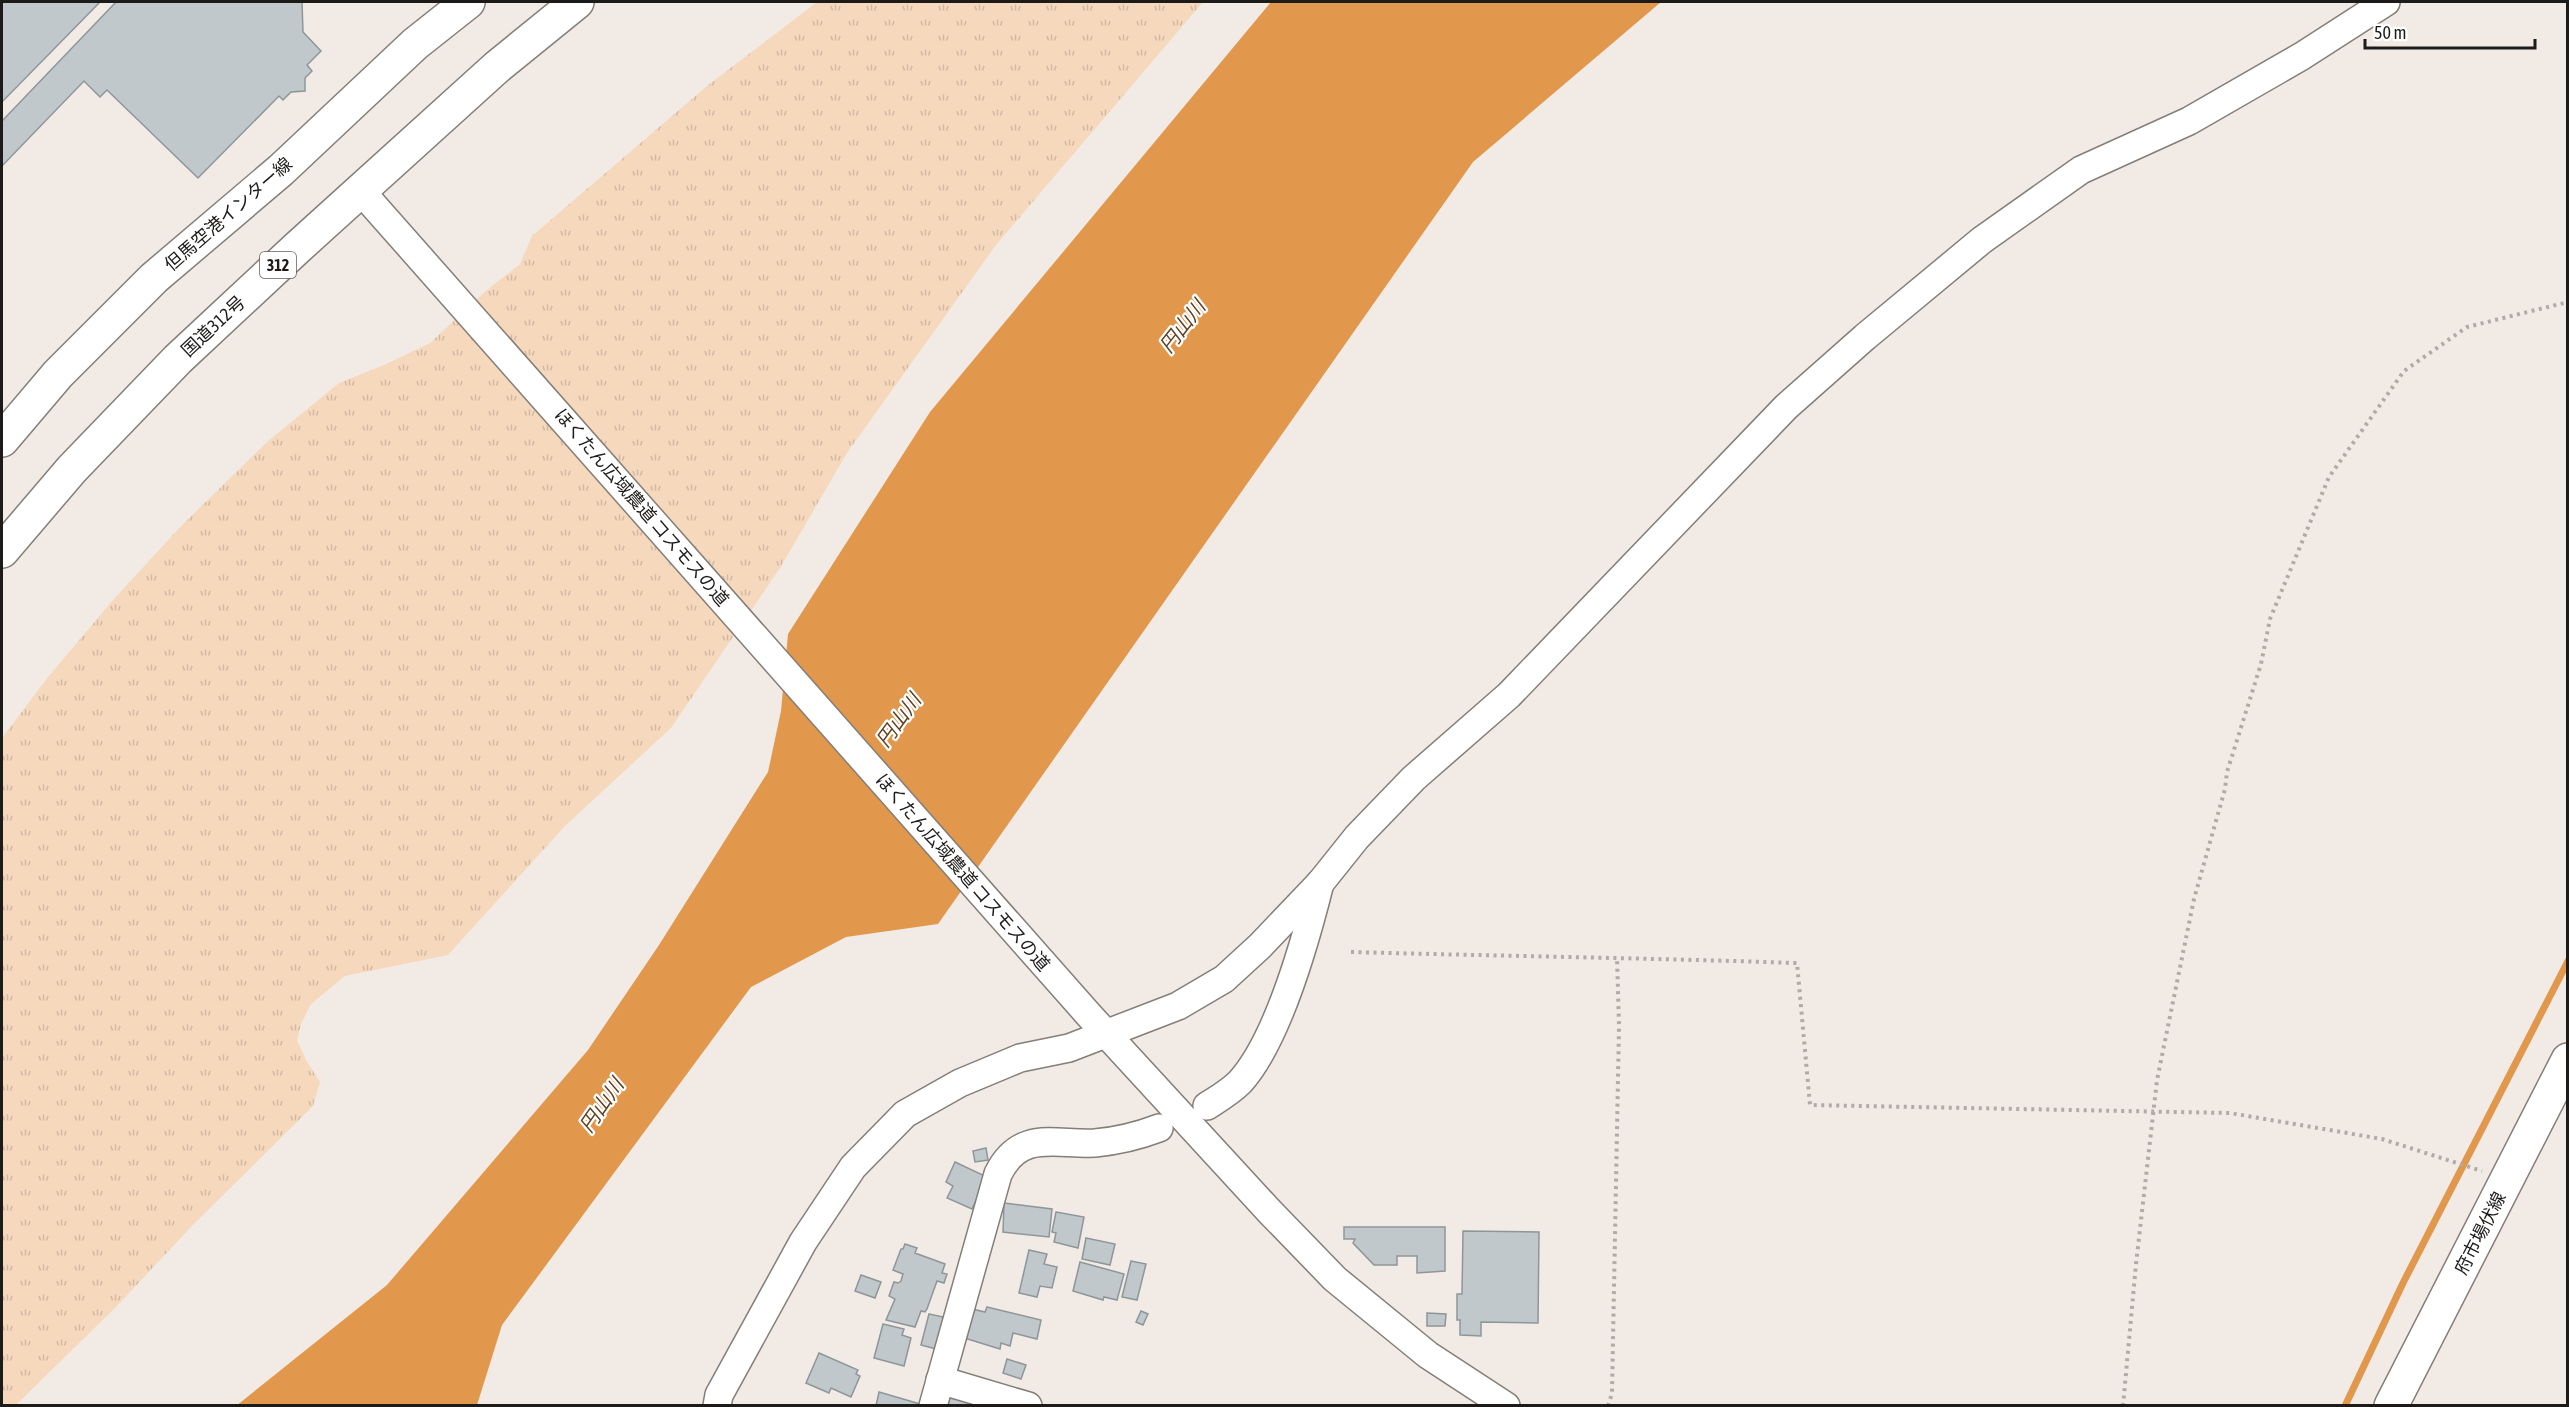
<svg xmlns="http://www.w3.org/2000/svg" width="2569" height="1407" font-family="'Asap Condensed','Noto Sans JP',sans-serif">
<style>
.grass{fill:url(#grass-tufts)}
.water{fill:#e1974c}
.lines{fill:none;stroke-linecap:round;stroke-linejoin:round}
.stream{stroke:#e1974c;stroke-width:7}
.building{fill:#c0c8cc;stroke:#8d9699;stroke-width:1.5}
.minor-casing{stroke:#847e78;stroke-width:30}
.major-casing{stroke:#847e78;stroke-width:36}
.highway-casing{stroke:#847e78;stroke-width:36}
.path{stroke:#b0aba6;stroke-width:4;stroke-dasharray:3 4.5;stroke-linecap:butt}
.minor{stroke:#fff;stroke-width:27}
.major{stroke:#fff;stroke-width:33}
.highway{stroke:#fff;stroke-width:33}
.labels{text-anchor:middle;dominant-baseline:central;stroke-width:4.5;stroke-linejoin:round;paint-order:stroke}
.shield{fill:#fff;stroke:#615f5e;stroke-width:1.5}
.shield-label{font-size:16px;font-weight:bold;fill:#1d1b19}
.street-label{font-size:18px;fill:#1d1b19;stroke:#fff}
.water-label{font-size:20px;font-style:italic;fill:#604021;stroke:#fff}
</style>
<defs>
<pattern id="grass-tufts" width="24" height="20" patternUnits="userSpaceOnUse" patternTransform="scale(1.5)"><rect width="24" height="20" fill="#f6d8bd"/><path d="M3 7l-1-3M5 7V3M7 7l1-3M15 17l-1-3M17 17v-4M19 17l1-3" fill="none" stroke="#d2b9a2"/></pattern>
</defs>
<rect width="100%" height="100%" fill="#f2ebe5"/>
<!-- grass -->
<path class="grass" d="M817,2H1203L996,245L847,453L780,568L671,728L565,826L448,955L345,976L311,1004L301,1024L297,1040L306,1060L320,1082L313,1106L190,1228L116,1307L15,1406L2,1405V738L48,677L113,600L182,525L267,442L339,383L384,365L430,343L487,290L520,264L532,236L707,86Z"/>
<!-- water -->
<path class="water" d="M1271,2H1661L1473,162L938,924L846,937L751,987L502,1325L477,1405L236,1406L387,1285L588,1050L659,945L768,772L781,711L788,634L930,412Z"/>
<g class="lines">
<!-- stream -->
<path class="stream" d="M2345,1406L2403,1283L2568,961"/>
</g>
<!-- building -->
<g class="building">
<path d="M2,2H100L2,102Z"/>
<path d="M116,2H302L303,32L321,51L307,65L312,71L305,78V91L291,92L283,100L279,96L198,178L107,90L100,97L84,81L2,166V121Z"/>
<path d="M986,1148L988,1160L975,1162L973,1151Z"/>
<path d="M955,1162L987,1177L972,1209L947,1198L953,1186L946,1182Z"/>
<path d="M1004,1203L1052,1209L1049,1237L1003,1232Z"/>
<path d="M1056,1212L1084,1217L1078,1248L1054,1242L1056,1233L1052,1232Z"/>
<path d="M1344,1227H1445V1271L1417,1273V1256H1397V1265H1374L1353,1243L1355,1239H1344Z"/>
<path d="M1463,1231L1539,1232L1538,1323L1481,1322V1336L1460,1335V1320H1457V1294H1462Z"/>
<path d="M1086,1238L1115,1244L1110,1265L1082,1259Z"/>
<path d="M905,1244L917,1248L915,1253L945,1264L942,1273L947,1274L944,1283L937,1281L927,1309L925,1312L921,1311L915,1327L886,1320L895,1299L889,1296L894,1282L898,1283L901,1281L903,1274L893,1270L901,1249H903Z"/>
<path d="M1029,1250L1047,1254L1044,1264L1057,1267L1052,1288L1040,1286L1037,1297L1019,1293Z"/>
<path d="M1131,1261L1146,1264L1137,1300L1122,1297Z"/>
<path d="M1080,1262L1124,1274L1117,1300L1104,1297L1103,1300L1073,1291Z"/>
<path d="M861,1275L881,1282L875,1298L855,1291Z"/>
<path d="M987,1307L1041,1320L1037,1339L1013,1333L1010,1346L1001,1343L1000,1349L961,1337L968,1308L985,1312Z"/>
<path d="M1141,1311L1148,1314L1143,1325L1136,1322Z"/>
<path d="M1427,1313L1446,1314L1445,1326H1427Z"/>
<path d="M929,1314L948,1318L940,1350L921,1345Z"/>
<path d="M883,1324L904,1329L902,1335L911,1338L904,1366L874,1358Z"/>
<path d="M819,1353L858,1370L856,1374L860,1376L851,1397L831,1388L829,1393L806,1383Z"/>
<path d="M1007,1359L1026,1365L1021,1379L1003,1373Z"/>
<path d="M879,1392L927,1406H876Z"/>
<path d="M949,1395L983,1406H945Z"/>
</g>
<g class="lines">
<!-- minor casing -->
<g class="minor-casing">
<g id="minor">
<path d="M360,190L1088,1014L1271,1213L1335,1279L1428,1355L1506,1406"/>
<path d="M1207,1106C1218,1099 1230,1092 1240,1082C1278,1040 1306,939 1320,883"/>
<path d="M940,1380L1028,1406"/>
<path d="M717,1406L719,1395L803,1242L853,1167L905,1114L960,1083L1020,1058L1069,1048L1178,1006L1224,979L1260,946L1321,882L1357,837L1414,778L1509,695L1786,407L1865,337L1982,240L2081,170L2189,121L2302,56L2386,2"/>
<path d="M933,1406L998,1174C1020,1129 1055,1145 1095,1143C1117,1141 1138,1136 1159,1128"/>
</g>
</g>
<!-- major casing -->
<g class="major-casing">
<g id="major">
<path d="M2,440L58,374L154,278L281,170L415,44L468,2"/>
<path d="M2391,1406L2568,1060"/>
</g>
</g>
<!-- highway casing -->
<g class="highway-casing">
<path id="highway" d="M2,551L72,469L178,359L297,248L497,67L577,2"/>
</g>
<!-- path -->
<g class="path">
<path d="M1351,952C1500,956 1648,958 1797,963L1810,1105L2230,1113L2382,1139L2482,1171"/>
<path d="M1608,1406L1612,1393L1619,1026L1617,957"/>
<path d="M2123,1406L2136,1264L2157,1080L2194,899L2225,789L2227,772L2261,664L2270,619L2329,477L2404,371L2467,327L2568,302"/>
</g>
<!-- minor -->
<use href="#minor" class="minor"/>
<!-- major -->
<use href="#major" class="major"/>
<!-- highway -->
<use href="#highway" class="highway"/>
</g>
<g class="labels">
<!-- shield labels -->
<rect class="shield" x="260" y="252" width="36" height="26" rx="4.5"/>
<g class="shield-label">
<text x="278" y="265">312</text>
</g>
<!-- street labels -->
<g class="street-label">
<text transform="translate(228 214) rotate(-41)">但馬空港インター線</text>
<text transform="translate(213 326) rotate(-43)">国道312号</text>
<text transform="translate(642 507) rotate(49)">ほくたん広域農道 コスモスの道</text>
<text transform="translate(963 872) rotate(49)">ほくたん広域農道 コスモスの道</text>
<text transform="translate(2480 1233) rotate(-63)">府市場伏線</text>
</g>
<!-- water labels -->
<g class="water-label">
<text transform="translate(1182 326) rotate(-52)">円山川</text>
<text transform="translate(898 720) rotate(-54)">円山川</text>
<text transform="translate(601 1105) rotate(-55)">円山川</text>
</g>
</g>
<!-- border -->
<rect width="2569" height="1407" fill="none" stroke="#1d1b19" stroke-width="6"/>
<!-- scale -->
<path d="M2365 39v9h170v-9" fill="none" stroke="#1d1b19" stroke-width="3"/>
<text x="2374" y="39" font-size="18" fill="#1d1b19" stroke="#ffffff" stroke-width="4.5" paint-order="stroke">50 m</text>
</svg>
